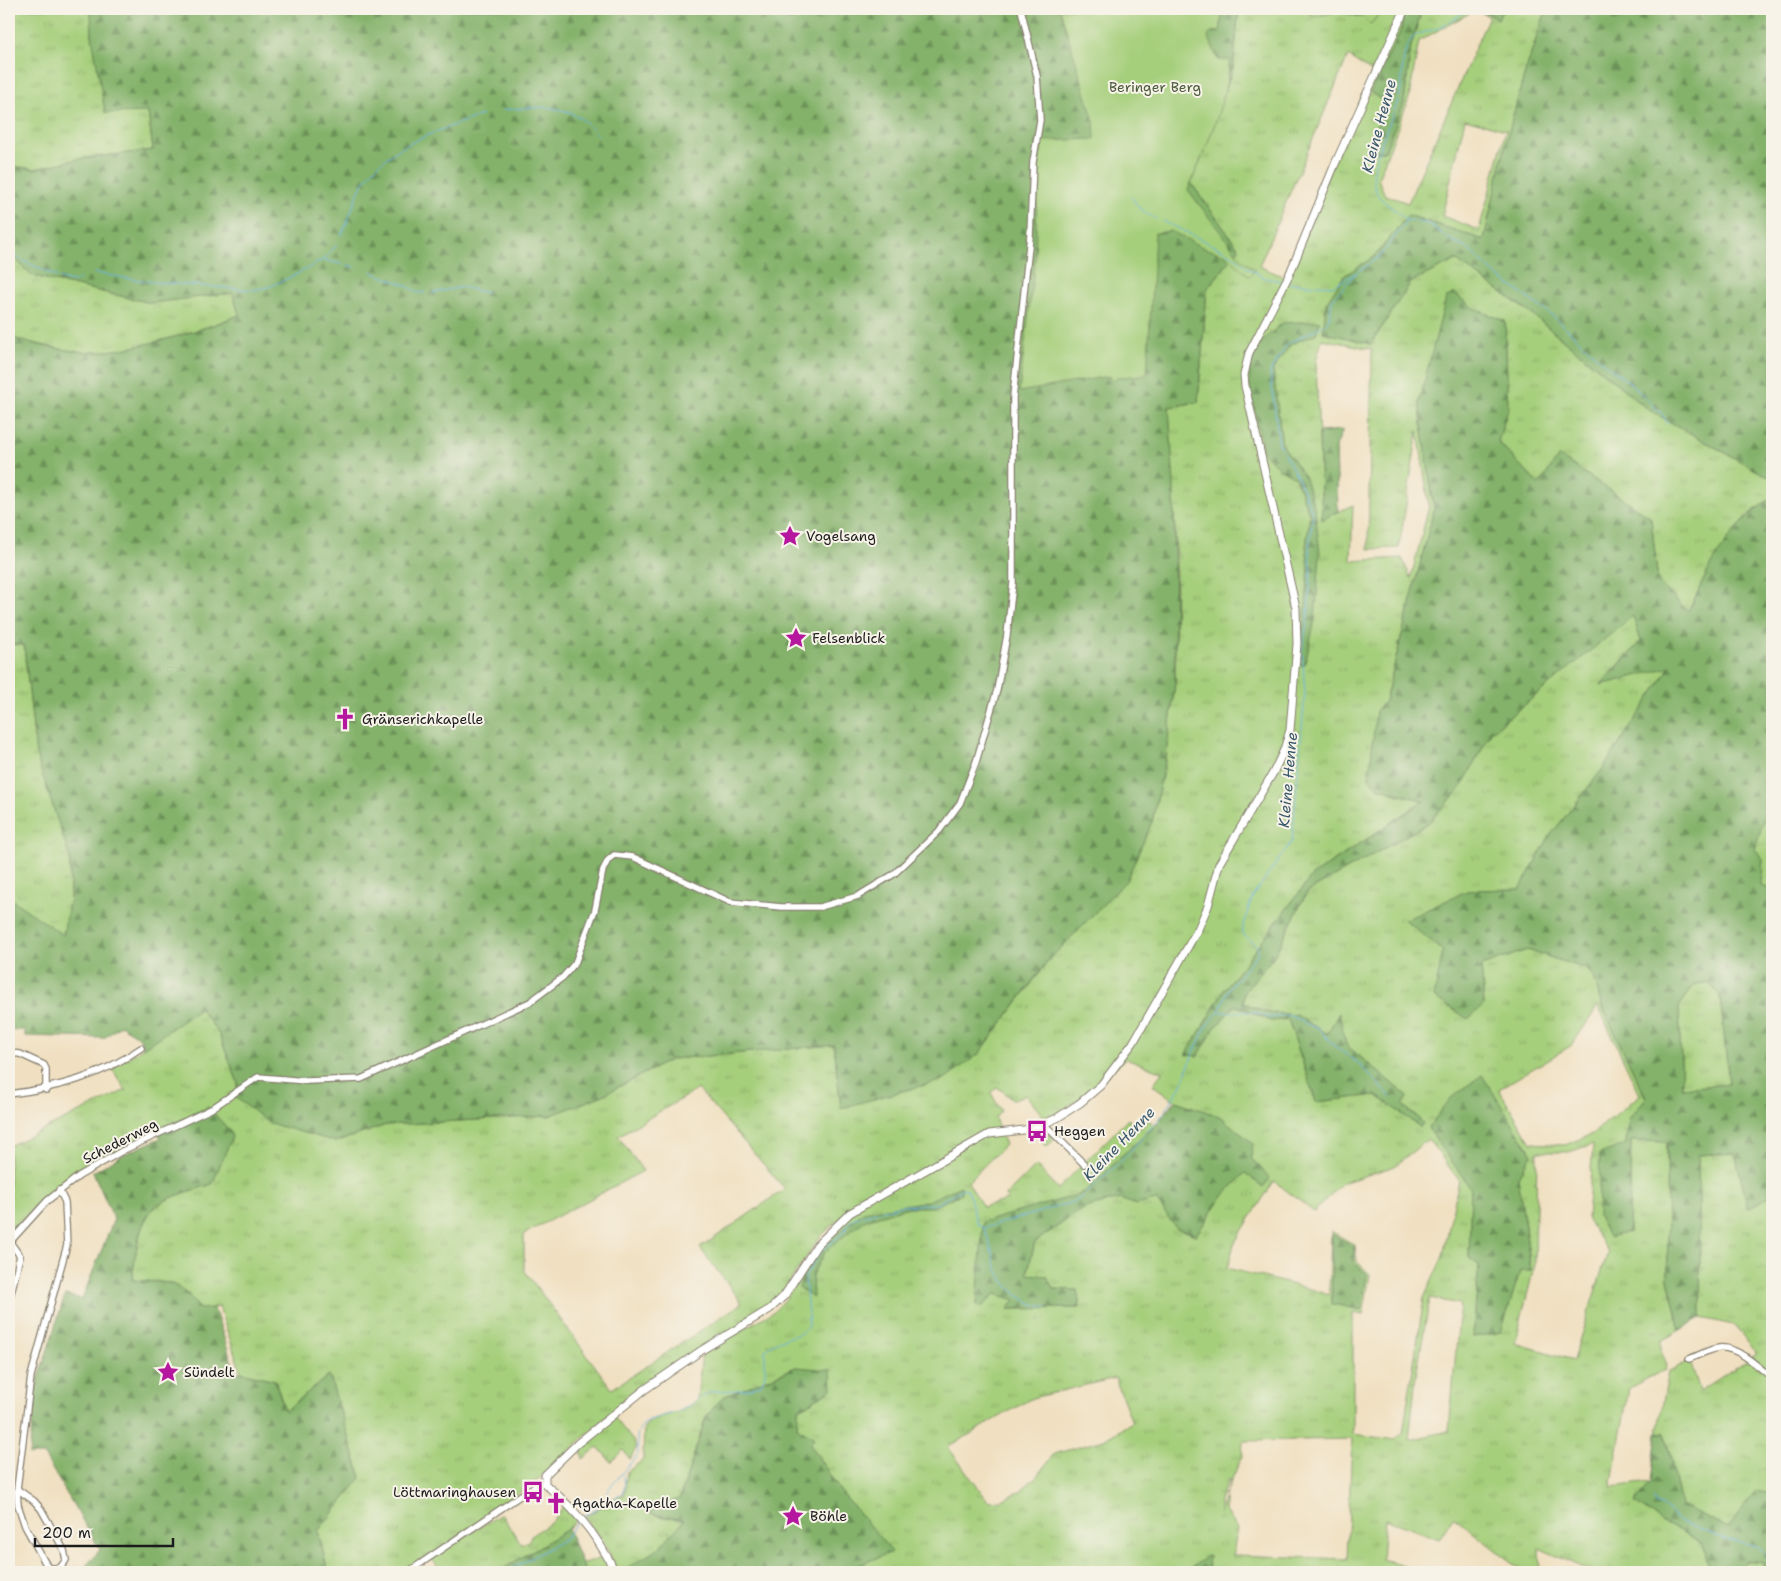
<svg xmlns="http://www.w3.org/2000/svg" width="1781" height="1581" font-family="'Shantell Sans',sans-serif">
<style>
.grass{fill:url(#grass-tufts);stroke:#61764c;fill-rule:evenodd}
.forest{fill:url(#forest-firs);stroke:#506744;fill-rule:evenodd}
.park{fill:#a6cf7b;stroke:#61764c}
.garden{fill:url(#garden-dots);stroke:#61764c}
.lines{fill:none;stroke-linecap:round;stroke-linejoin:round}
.stream{stroke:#68b3e1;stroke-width:1}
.minor-casing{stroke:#867e6e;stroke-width:8}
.tertiary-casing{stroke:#867e6e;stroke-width:9}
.minor{stroke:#fff;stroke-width:5.5}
.tertiary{stroke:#fff;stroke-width:7}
.labels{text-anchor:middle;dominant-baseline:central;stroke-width:4;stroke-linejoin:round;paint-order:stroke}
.park-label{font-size:14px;fill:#4c5b3d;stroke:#f7f3e8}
.poi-label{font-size:14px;fill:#1c1c1c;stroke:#f7f3e8;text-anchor:start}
.street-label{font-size:14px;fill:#1c1c1c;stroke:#f7f3e8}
.water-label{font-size:15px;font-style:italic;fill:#3a586b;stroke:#f7f3e8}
</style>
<defs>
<pattern id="grass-tufts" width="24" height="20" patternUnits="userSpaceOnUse" patternTransform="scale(1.25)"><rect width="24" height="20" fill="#a6cf7b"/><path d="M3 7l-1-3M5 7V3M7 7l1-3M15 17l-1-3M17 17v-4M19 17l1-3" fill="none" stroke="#8eb16a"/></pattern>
<pattern id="forest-firs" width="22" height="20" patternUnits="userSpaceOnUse" patternTransform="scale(1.25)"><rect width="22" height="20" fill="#84b26b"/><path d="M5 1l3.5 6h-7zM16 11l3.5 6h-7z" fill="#6b9057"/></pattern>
<pattern id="garden-dots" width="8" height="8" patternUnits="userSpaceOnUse" patternTransform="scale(1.25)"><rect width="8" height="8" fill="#a6cf7b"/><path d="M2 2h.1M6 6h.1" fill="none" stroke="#8eb16a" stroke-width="1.8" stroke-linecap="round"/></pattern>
</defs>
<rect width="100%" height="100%" fill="#f7f3e8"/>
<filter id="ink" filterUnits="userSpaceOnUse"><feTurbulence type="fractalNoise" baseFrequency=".02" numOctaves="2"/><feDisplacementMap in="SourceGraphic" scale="10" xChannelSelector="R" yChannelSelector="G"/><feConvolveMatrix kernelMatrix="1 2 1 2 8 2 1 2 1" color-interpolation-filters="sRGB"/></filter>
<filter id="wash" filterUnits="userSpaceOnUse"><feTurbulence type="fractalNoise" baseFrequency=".0096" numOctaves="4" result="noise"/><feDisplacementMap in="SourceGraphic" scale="20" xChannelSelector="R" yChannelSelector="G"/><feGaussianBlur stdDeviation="1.12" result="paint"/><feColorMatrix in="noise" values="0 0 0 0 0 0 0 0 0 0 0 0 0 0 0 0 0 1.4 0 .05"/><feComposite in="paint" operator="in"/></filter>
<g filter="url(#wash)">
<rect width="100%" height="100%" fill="#f0e0c1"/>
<!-- grass -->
<g class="grass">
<path d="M9,9H91L92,36L148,112L153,150L78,159L35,169L9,166L12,143H9Z"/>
<path d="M1239,9H1404L1401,30L1370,92L1383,101L1371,151H1385L1404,103L1411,46L1422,9H1481L1498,19L1503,9H1547C1518,84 1501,162 1484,240L1408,215L1375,256L1344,276L1326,303L1371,344L1411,282L1456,260L1533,315L1649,410L1772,479V497L1747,516L1707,573L1688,612L1658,582L1651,518L1559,456L1539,486L1498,441L1508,409L1505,321L1473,308L1454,293L1419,402L1434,510L1385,701L1376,711L1392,793L1424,800L1312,876L1224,990L1187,1054L1198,1056L1214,1029L1235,1005L1271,1021L1288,1019L1316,1102L1376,1095L1420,1127L1423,1123L1403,1105L1408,1097L1346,1045L1339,1014L1327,1034L1296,1015L1264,1012L1243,1002L1244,992L1274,956L1307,892L1427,824L1461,788L1491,732L1633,615L1641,641L1601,684L1671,666L1602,770L1549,837L1520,889L1469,890L1443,951L1484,1005L1481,966L1527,950L1587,969L1595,979L1601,1004L1646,1098L1629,1119L1626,1144L1629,1232L1631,1140L1667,1142L1668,1279L1680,1330L1661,1341V1351L1667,1365L1666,1369L1629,1388L1611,1487L1651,1482L1661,1521L1703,1543L1710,1572H1592L1539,1548L1540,1572H1524L1453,1517L1439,1539L1385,1519L1382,1559L1422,1572H1209L1208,1555L1186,1572H841L891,1552L840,1491L810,1444L814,1438L797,1427L798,1410L832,1389L796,1367L723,1397L706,1417L680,1498L652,1510L657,1516L685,1520L658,1549L629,1567L632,1572H618L604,1543L585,1517L613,1499L624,1495L627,1472L643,1460L644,1427C661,1410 677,1419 697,1400L702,1354L773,1312L786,1299L821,1245L845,1213L820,1237L779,1297L772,1304L611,1412L540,1478L407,1572H331L327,1568L318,1531L361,1477L329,1375L285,1411L275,1380L241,1372L219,1307L200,1310L187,1293L171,1283L132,1280C136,1256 137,1216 161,1203C176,1194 195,1190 212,1184L195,1114L80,1168L45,1197L9,1234V1146L126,1090L112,1069L200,1008L219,1034L238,1083L237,1091L336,1142L386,1125L549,1116L601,1096L672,1059L834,1045L841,1108L979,1054L1152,822L1166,756L1175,683L1176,551L1169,407L1198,402L1207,289L1239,249L1191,183L1233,68ZM1475,10L1489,16L1408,203L1385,195L1378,179L1409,98L1419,41ZM1348,56L1372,72L1284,277L1259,266ZM1465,119L1506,130L1479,230L1442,216ZM1322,339L1372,349L1368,549L1399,548L1418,431L1429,506L1411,578L1402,558L1351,561L1353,505L1322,519L1316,362ZM1598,1006L1640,1095L1592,1134L1565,1145L1531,1143L1499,1089L1572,1045ZM1126,1058L1162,1072L1153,1085L1175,1101L1219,1116L1251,1158L1269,1178L1245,1172L1221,1198L1196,1235L1176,1228L1156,1199L1136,1204L1120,1199L1084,1208L1035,1242L1027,1275L1053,1289L1077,1290L1080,1308L1008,1309L1016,1300L996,1294L987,1302L977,1305L979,1292L1072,1197C1093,1190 1104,1173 1120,1158C1131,1147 1143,1137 1155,1126L1149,1120L1139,1129L1128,1119L1058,1189L1036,1166L1006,1195L1008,1200L983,1207L968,1182L1005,1145L995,1118L1001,1111L991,1093L997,1087L1014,1100L1026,1095L1046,1120L1081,1098ZM698,1089L785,1189L700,1248L742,1303L612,1389L524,1270V1234L643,1171L618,1136ZM1518,1132L1532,1154L1518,1177L1531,1270L1520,1271L1501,1332L1473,1337L1479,1265L1469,1258L1471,1189ZM1428,1139L1459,1180L1443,1256L1424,1298L1403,1433L1395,1440L1353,1434V1313L1363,1315L1370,1274L1357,1262L1355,1245L1331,1231L1329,1294L1227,1268L1235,1242L1274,1181L1314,1212L1342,1183L1395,1166ZM1593,1144L1587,1218L1608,1252L1573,1360L1515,1343L1535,1264L1537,1152H1569ZM1332,1235L1354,1247V1263L1332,1304ZM1430,1298L1460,1304L1449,1431L1409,1440L1416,1375ZM1115,1378L1132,1422L1104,1440L1054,1454L1036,1477L1019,1492L1002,1500L988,1501L948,1447L1032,1398ZM1352,1439L1347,1559L1233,1555L1237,1528L1225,1510V1495L1242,1456L1243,1441ZM1228,1479L1230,1480L1220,1514V1501Z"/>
<path d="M9,253L33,276L151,303L233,293L239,315C203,330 128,353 90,352C64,352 37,343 11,338L9,337Z"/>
<path d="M9,644L24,645L36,755L70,858V898L63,936L9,898Z"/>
<path d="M1772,791V889L1761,887L1763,859L1755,849Z"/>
<path d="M1708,983L1720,995L1729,1084L1682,1088L1679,1007L1695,984Z"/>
<path d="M1735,1153L1748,1208L1772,1195V1496L1770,1493L1757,1490L1728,1528L1681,1505L1665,1433H1657L1669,1371L1690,1361L1700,1391L1758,1353L1733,1325L1701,1318L1698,1155Z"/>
<path d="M614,1417L634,1442L636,1448L630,1459L623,1450L611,1462L598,1447L583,1459L580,1445Z"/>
<path d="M564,1506L577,1519L568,1529L498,1572H442L431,1558L501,1514L521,1544L529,1541L532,1535L552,1522Z"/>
<path d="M605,1557L612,1572H585L583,1564Z"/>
<path d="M1744,1561L1764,1563L1762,1572H1739Z"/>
</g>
<!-- forest -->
<g class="forest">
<path d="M91,9H1239L1233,68L1191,183L1239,249L1207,289L1198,402L1169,407L1174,485L1175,683L1166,756L1152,822L1126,881L1046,963L979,1054L943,1080L841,1108L834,1045L672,1059L601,1096L549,1116L386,1125L336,1142L269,1123L231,1094L237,1091L238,1083L219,1034L200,1009L143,1048L140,1038L121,1025L104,1038L25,1036V1030H9V898L63,935L70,898V858L36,755L24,645L9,644V337C31,344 68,352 91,352C129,352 204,330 239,315L233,293L151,303L33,276L9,253V166L35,169L78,159L153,150L148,112L105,113L92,36Z"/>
<path d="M1326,9H1369L1361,17Z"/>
<path d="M1404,9H1422L1411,46L1404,103L1385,151H1370L1383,101L1370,92L1401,30Z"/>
<path d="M1481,9H1503L1498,19Z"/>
<path d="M1547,9H1772V479L1649,410L1533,315L1456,260L1411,282L1371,344L1323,332L1326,303L1344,276L1375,256L1408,215L1484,240C1501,162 1518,84 1547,9Z"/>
<path d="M1454,293L1473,308L1505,321L1508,409L1498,442L1539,485L1559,456L1651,518L1658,582L1688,611C1695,600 1700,586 1707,573C1725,540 1742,519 1772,497V791L1755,849L1763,859L1761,886L1772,889V1195L1748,1208L1735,1153L1698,1155L1701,1318L1680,1330L1668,1279L1667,1142L1631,1141L1629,1232L1609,1237L1598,1217L1600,1154L1626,1144L1629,1119L1646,1098L1601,1004L1595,979L1587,969L1527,950L1481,966L1484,1005L1468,1019L1434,997L1443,951L1405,920L1469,890L1520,889L1549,837L1602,770L1670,667L1601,685L1641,641L1633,616L1491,732L1461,788L1427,824L1307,892L1274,956L1244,992L1243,1002L1264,1012L1296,1015L1327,1034L1339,1013L1346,1045L1408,1097L1403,1105L1423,1123L1420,1127L1376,1095L1316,1102L1288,1019L1271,1021L1235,1005L1214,1029L1198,1056L1186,1055L1224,990L1312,876L1424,801L1377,787L1369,778L1376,711L1385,701L1434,510L1419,402L1446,298ZM1708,983L1720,995L1729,1084L1682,1088L1679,1007L1695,984Z"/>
<path d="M1320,321L1316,334L1291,344L1273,369L1282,444L1305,478L1315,510L1320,554L1315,620L1305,664L1297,667L1300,635L1304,626L1309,566L1306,547L1310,516L1295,477L1279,468L1263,452L1249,381L1251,357L1258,345L1282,323Z"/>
<path d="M1343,430L1336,446L1338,511L1322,520L1319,432Z"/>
<path d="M1482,1075L1532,1154L1518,1177L1531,1271H1520L1501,1332L1473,1337L1479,1265L1469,1258L1471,1189L1428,1128L1451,1098Z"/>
<path d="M1175,1101L1219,1116L1253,1143L1251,1158L1270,1178L1263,1187L1245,1173L1221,1198L1196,1235L1176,1228L1156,1200L1136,1205L1120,1199L1084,1208L1035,1242L1027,1274L1047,1276L1053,1289L1077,1290L1080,1308L1008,1309L1015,1300L996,1294L980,1308L977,1305L983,1222L1081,1194L1097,1182L1118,1159L1155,1126Z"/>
<path d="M208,1107L230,1131L232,1137L212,1184C195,1190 176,1194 161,1203C137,1216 136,1256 132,1280L171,1283L187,1293L200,1309L214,1308L235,1371L275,1380L285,1411L329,1375L361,1478L318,1531L327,1568L331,1572H81L100,1550L44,1455H29L36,1387L65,1295L82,1299L114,1219L93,1172L124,1154L161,1138L157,1131Z"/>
<path d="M961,1186V1194L932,1207H908L866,1220L851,1230L824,1253L812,1275L813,1298L799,1288L802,1277L824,1245L863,1212L928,1201Z"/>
<path d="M1332,1234L1354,1247V1263L1367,1274L1361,1310L1332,1304Z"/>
<path d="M796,1367L831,1370L832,1389L798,1410L797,1427L814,1438L810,1444L840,1491L892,1552L841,1572H632L629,1567L658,1549L684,1520L651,1514L652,1510L680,1498L706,1417L723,1397Z"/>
<path d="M1657,1433H1665L1681,1505L1728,1528L1757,1490L1770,1493L1772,1496V1572H1762L1764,1563L1745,1561L1739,1572H1710L1703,1543L1661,1521L1635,1503L1651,1481Z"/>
<path d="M568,1529L585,1572H498Z"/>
<path d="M1208,1555L1209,1572H1186Z"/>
</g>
<!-- park -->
<g class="park">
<path d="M1060,9H1223L1220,31L1211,32L1208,36L1218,60H1230C1225,107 1206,147 1188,190L1241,259L1254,269L1251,276H1249L1226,255L1204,248L1171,231L1155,233L1147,374L1110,379L1109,376L1019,392L1035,260L1038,166L1043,141L1095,139L1094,121Z"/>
<path d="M1304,9H1347L1314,17Z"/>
<path d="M1357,9H1383L1370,25Z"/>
</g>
<!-- garden -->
<path class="garden" d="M1043,1129L1055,1139L1046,1147L1038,1135Z"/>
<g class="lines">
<!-- stream -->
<g class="stream">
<path d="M503,110C527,108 557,103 578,117C586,121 593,130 599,136"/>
<path d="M1131,196L1139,208L1156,219"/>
<path d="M1407,220L1429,224L1449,239L1466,247L1496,275L1554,317L1605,364L1629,382L1662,414L1668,424"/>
<path d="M1163,221L1231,254L1248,268L1265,278L1282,281"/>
<path d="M341,235C351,218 354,198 364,182C388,144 442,130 482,115"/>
<path d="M9,254L64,280L74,282L80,279"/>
<path d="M324,260L355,267"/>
<path d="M372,272C390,281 401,280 418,293L425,292"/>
<path d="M94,273L152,282L252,290L269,287L299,273L323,260L336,246"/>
<path d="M1289,283L1332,286L1356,273"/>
<path d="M432,293L462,287L487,293"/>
<path d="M1220,1012H1254L1269,1018L1288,1015L1320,1030L1333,1045L1359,1064L1391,1097"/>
<path d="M984,1229C990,1241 992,1254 996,1267C1004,1287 1026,1306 1047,1307"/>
<path d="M1654,1498L1656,1504L1662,1506L1681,1522L1719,1537L1759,1548L1769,1561L1768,1572"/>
<path d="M607,1502L623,1493L625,1483L623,1476"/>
<path d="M583,1516L606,1503L608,1490L638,1454L637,1435L642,1426L649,1420L680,1411L709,1392L748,1389L761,1384L765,1375V1350C777,1337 797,1339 809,1327L805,1277L820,1252L842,1234L852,1219L898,1206L937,1204L963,1188L968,1190L977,1224L984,1228L1070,1203L1078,1200L1122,1160L1164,1113L1184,1080L1192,1056L1207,1025L1219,1012L1228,990L1258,953V947L1243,934V925L1253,896L1292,841L1305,693L1302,650L1308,617L1311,567L1309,547L1313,515L1298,478L1279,444L1270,372L1287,344L1324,325L1329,319L1332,300L1356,273L1380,256L1405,223L1406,220C1398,209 1381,204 1376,191C1365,162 1396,118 1401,88C1403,74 1401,52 1411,40C1416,32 1426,33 1435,29C1445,25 1459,17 1467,9"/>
<path d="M506,1572L565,1539L578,1521"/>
</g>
</g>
</g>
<g filter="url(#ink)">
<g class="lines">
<!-- minor casing -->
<g class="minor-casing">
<g id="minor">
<path d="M9,1053L20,1054L44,1065L46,1069V1090"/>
<path d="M9,1094C57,1088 100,1077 141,1048"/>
<path d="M1045,1125L1084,1164"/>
<path d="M10,1242L20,1256L11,1293"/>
<path d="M9,1243L47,1201L79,1176L122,1151L211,1109L258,1077L307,1081L361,1079L530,1002L563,977L575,963L595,910L603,870L608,860L614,855L633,857L730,902L781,907H820L858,896L894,874L939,831L960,803L976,762L997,690L1007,635L1013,583V397L1030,236L1033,162L1040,120L1037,76L1021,9"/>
<path d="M1689,1359C1698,1356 1709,1349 1719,1348C1737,1346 1759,1367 1772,1378"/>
<path d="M17,1489L34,1501L41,1509L64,1550L66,1560L60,1568H48L25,1526L18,1505L17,1489L31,1376L67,1245L65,1202L59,1190"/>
<path d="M408,1572L530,1489L544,1482"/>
</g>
</g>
<!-- tertiary casing -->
<g class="tertiary-casing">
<path id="tertiary" d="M615,1572C599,1537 574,1508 545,1484V1475L578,1443L644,1390L702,1350L770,1309L784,1296L817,1245L850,1213L989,1134L1032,1129L1057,1118L1080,1103L1101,1085L1133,1043L1198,929L1208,906L1219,864L1273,773L1284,750L1290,730L1297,644L1296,608L1245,386L1244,375L1249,353L1290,273L1335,164L1405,9"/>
</g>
<!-- minor -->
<use href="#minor" class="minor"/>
<!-- tertiary -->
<use href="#tertiary" class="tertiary"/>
</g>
</g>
<!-- icons -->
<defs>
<g id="sight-bare" transform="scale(1.725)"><path d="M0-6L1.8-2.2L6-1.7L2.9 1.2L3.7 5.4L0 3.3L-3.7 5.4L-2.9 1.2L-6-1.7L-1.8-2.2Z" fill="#b5179e" stroke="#f7f3e8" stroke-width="2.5" paint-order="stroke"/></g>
<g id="church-bare" transform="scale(1.725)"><path d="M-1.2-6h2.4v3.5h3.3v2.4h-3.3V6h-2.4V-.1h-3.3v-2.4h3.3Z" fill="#b5179e" stroke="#f7f3e8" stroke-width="2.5" paint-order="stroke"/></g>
<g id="bus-bare" transform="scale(1.725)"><path d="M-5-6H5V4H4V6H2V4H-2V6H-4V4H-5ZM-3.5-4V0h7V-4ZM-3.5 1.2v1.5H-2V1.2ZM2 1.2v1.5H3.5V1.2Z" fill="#b5179e" stroke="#f7f3e8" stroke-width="2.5" paint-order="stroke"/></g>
</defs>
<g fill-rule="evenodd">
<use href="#sight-bare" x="790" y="536"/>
<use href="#sight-bare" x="796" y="638"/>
<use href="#church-bare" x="345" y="719"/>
<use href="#bus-bare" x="1037" y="1131"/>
<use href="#sight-bare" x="168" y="1372"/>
<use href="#bus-bare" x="533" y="1492"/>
<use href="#church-bare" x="556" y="1503"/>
<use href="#sight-bare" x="793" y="1516"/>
</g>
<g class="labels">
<!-- park labels -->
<g class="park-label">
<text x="1155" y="87">Beringer Berg</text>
</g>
<!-- poi labels -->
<g class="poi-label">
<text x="806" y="536">Vogelsang</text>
<text x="812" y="638">Felsenblick</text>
<text x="362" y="719">Gränserichkapelle</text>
<text x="1054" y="1131">Heggen</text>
<text x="184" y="1372">Sündelt</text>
<text x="516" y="1492" text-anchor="end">Löttmaringhausen</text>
<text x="572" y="1503">Agatha-Kapelle</text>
<text x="810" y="1516">Böhle</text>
</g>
<!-- street labels -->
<g class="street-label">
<text transform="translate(120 1141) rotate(-27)">Schederweg</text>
</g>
<!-- water labels -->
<g class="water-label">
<text transform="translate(1379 126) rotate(-75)">Kleine Henne</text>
<text transform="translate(1288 780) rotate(-85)">Kleine Henne</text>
<text transform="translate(1119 1144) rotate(-46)">Kleine Henne</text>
</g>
</g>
<!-- margin -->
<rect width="1781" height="1581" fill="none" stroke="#f7f3e8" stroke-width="30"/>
<!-- scale -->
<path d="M35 1538v8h138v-8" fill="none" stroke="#1c1c1c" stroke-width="2.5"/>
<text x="42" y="1538" font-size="15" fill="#1c1c1c" stroke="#f7f3e8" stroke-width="4" paint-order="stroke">200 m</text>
</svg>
